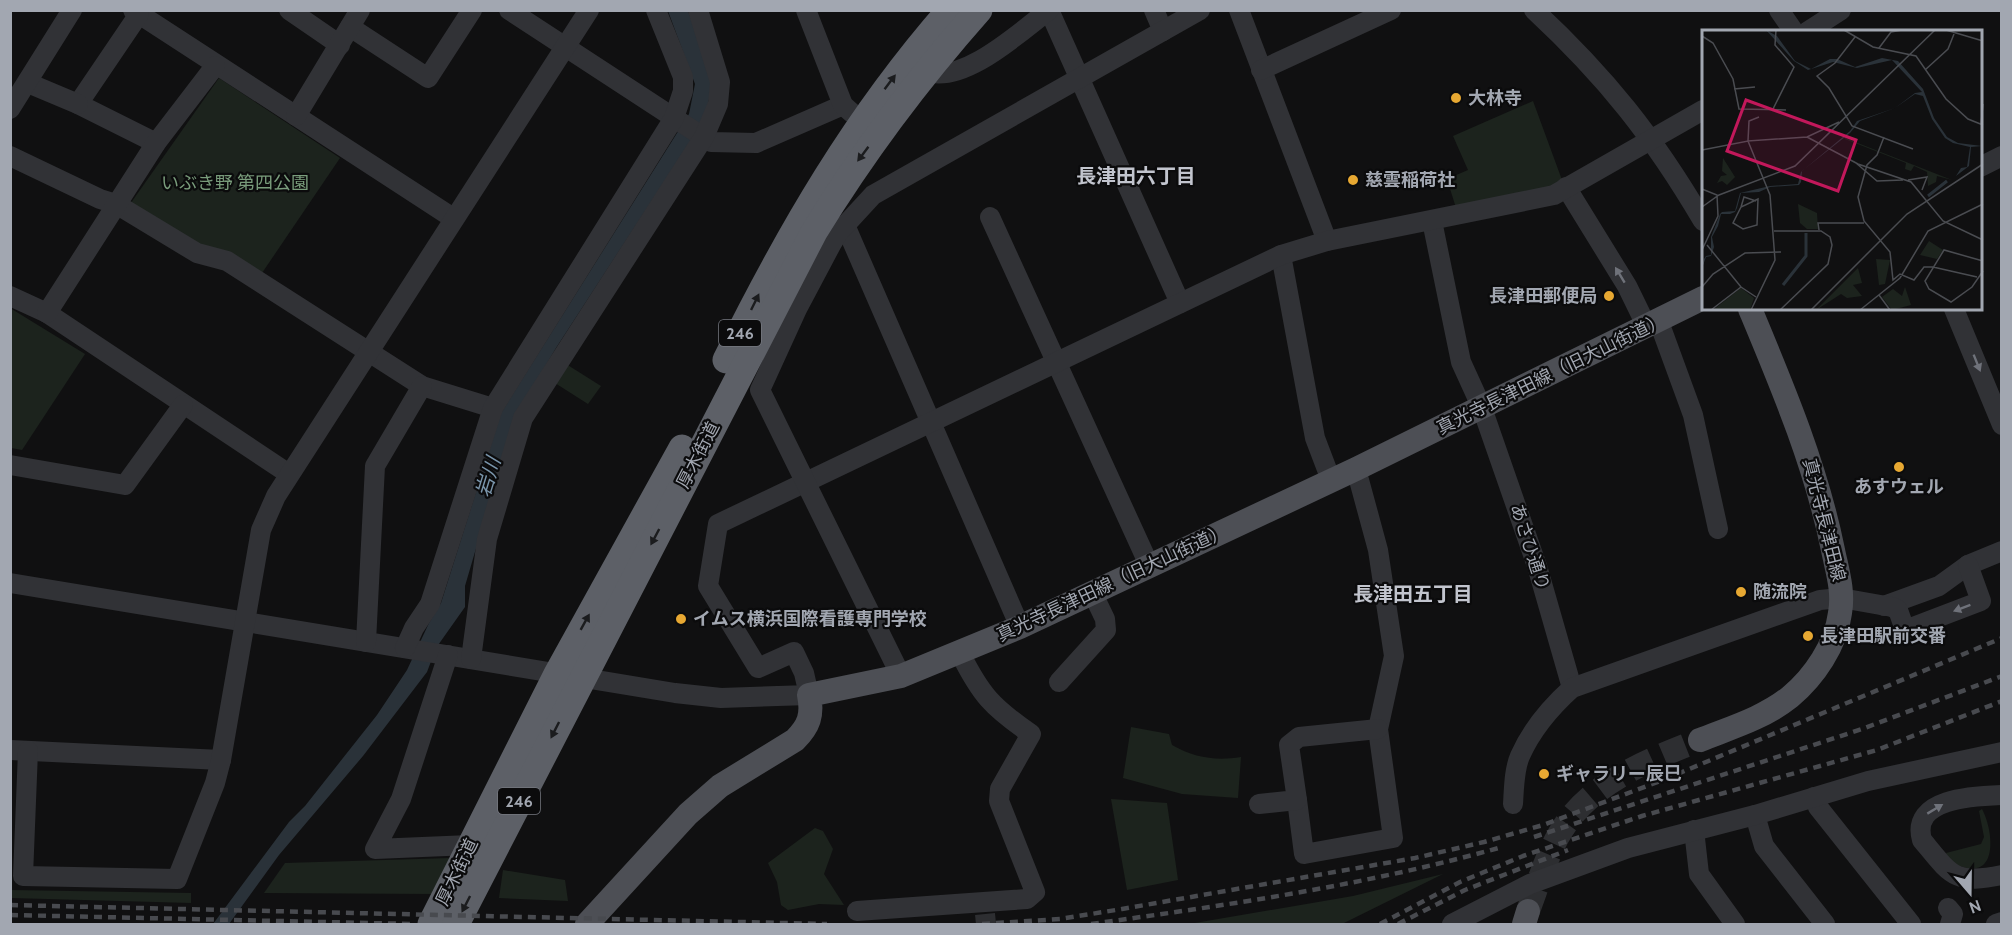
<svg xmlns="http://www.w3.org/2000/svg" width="2012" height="935" font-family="Cabin,'Noto Sans JP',sans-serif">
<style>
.green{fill:#1c231d}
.water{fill:#2a3239}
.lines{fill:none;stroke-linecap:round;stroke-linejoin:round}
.minor-tunnel{stroke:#2d2e31;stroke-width:20;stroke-dasharray:20 10;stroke-linecap:butt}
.major-tunnel{stroke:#2d2e31;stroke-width:24;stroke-dasharray:24 12;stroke-linecap:butt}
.minor{stroke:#313236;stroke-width:20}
.major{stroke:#4d4f55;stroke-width:24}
.highway{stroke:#5d6067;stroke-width:27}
.rail{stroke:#484a4f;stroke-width:4.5;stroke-dasharray:8 6;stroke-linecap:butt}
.oneway{fill:#1b1c1e}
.oneway2{fill:#6f727a}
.poi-dot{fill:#e7a832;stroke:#0b0b0c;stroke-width:2}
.labels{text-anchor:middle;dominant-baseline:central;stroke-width:4.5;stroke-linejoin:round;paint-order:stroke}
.shield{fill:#0b0b0c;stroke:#757880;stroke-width:1.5}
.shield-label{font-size:16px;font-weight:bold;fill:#a2a7b1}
.poi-label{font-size:18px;font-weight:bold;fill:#a2a7b1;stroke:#0b0b0c;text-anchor:start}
.park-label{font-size:18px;fill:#799c7b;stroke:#0b0b0c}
.street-label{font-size:18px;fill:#a2a7b1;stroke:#0b0b0c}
.neighbourhood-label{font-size:20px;font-weight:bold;fill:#c2c5ce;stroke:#0b0b0c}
.water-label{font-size:20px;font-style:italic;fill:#7a95ab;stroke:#0b0b0c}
.inset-river{fill:none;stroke:#2a3239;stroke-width:3}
.inset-road{fill:none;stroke:#4a4c51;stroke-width:1.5}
.view{fill:#c2185b;fill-opacity:0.15;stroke:#c2185b;stroke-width:3}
.inset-edge{fill:none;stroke:#a2a7b1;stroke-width:3}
</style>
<rect width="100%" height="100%" fill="#101011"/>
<!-- green -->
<g class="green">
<path d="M219,78L340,158L260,276L197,249L128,207Z"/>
<path d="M1533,101L1562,180L1551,188L1456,208L1447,179L1468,170L1453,136Z"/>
<path d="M10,308L85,354L22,450L11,448Z"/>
<path d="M566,364L601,386L588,404L555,383Z"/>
<path d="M1131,727L1169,734L1172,745C1195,758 1216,761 1241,757L1238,798L1182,794L1123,778Z"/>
<path d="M1111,799L1167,803L1178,880L1127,890Z"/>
<path d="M1982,809C1993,829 1999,878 1963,867C1955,865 1949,860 1946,853L1981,844L1984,837L1979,811Z"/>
<path d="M815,828L823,831L833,849L824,874L844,905L819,904L788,910L781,905L777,882L768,863Z"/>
<path d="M451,858L434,894L264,893L285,863Z"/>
<path d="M503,870L565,880L568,901L499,898Z"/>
<path d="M1443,874L1342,924H1189L1353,896Z"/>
<path d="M11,890L191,893V903L11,898Z"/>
</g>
<!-- water -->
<path class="water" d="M668,11H688L713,79L705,119L556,348L514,419L465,586V607L436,648L427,672L363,756L279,855L229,924H213L289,822L305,806L377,715L407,670L429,623L441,603L501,413L689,114L695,84Z"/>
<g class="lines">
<!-- minor-tunnel -->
<path class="minor-tunnel" d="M985,914L986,924"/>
<!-- major-tunnel -->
<path class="major-tunnel" d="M1528,911C1537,887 1545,861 1557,838C1586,784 1646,761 1700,740"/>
<!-- minor -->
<g class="minor">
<path d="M133,10L453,218"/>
<path d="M289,10L340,45"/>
<path d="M509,10L711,142L756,143L843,105"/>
<path d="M806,10L843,105L852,113"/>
<path d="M1049,10L1180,303"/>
<path d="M1154,10L1163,31"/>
<path d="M1239,10L1327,241"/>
<path d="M1534,10C1606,77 1653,136 1703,221"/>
<path d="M1779,10L1794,32"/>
<path d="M139,14L78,104L156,143"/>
<path d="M350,27L428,78L472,10"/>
<path d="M1807,32L1841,10"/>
<path d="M1261,70L1391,10"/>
<path d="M925,71C962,86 1020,32 1049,10"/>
<path d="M28,83L78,104"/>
<path d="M10,109L72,10"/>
<path d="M296,116L360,10"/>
<path d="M10,156L100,199L116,204L197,253L227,261L422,386L493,408"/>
<path d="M1980,167L2002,156"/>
<path d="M1566,187L1627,286L1647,327"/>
<path d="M990,217L1150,567"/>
<path d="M1432,221L1461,362L1482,408L1537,566L1572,688"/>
<path d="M845,225L1020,627"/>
<path d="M1281,255L1315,438L1331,480"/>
<path d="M10,296L47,313L289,474"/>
<path d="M1954,309L2002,425"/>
<path d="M47,313L156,143L215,66"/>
<path d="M1659,322L1693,415L1718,529"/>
<path d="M10,465L125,485L183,405"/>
<path d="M10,583L675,693L721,698L809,695L804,673L794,652L758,668L708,586L718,524L1281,255L1327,241L1554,195L1703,110"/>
<path d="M1884,606L1939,586L1968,565L2002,551"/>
<path d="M366,642L375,466L422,386"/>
<path d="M405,648L414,628L430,604L493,408L674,118L683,91V77L656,10"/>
<path d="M448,655L401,799L375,849L470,845"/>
<path d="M471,659L487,539L523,418L704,137L718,104L720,82L698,10"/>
<path d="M901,676L760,390L797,309L832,243L838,233L873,195L1200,10"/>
<path d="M1059,682L1106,630L1105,619L1093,594"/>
<path d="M10,750L221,760"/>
<path d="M28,751L23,876L177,879L215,783L221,760L261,530L276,496L589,10"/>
<path d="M2002,795C1974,796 1910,798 1922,840C1951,875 1954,885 2002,875"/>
<path d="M1814,797L1818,807L1911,924"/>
<path d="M1297,800L1304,854L1393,838L1378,729L1394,656L1378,550L1356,469"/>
<path d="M1259,804L1297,800L1289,745L1299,737L1378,729"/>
<path d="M1513,804C1514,788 1514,770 1520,756C1531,731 1552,706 1572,688L1820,600L1841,598L1892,607L1898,610L1905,630L1981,601L1968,565"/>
<path d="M1755,815L1764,846L1825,924"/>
<path d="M1694,830L1699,874L1735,924"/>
<path d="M1948,908L1953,914L1950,924"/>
<path d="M857,911L1027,899L1035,892L999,801L1000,789L1031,734C992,707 981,695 960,653"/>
<path d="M1452,924L1530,884L1628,848L1755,815L1868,781L2002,752"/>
<path d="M1996,924L2002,922"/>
</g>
<!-- major -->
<g class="major">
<path d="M1700,740C1730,728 1764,718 1790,697C1814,677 1836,645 1840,613C1844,591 1837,570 1833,550C1816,466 1783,388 1750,309"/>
<path d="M587,924L688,814L720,786L795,740C809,726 813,715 809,695L901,676L1020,627L1356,469L1703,298"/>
<path d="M1524,924L1528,911"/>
</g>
<!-- highway -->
<g class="highway">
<path d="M726,360C789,233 856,117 950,10"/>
<path d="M431,924L557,674L682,448"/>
<path d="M456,924L814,232C863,152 917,80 979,10"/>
</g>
<!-- rail -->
<g class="rail">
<path d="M1534,837L1862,729L2002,676"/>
<path d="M10,905L827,924"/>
<path d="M10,915L413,924"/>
<path d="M982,924L1060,919L1122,909L1415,858L1484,842L1543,825L1663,780L2002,638"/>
<path d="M1091,924C1228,905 1368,885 1502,847"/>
<path d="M1380,924L1460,882L1523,856L1642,816L1877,750L2002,701"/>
<path d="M1398,924L1465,890L1568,850"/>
</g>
</g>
<!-- one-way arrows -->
<defs><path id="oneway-solid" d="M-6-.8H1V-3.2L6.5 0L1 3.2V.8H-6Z" transform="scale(1.5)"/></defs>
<g class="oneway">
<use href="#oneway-solid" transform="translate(890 82) rotate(-53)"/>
<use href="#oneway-solid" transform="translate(863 154) rotate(127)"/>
<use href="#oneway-solid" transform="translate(755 302) rotate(-64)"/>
<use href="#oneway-solid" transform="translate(655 537) rotate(118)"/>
<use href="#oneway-solid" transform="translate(585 622) rotate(-61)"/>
<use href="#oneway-solid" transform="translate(555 730) rotate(117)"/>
<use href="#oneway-solid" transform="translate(466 904) rotate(117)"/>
</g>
<g class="oneway2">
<use href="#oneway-solid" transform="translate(1620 275) rotate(-121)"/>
<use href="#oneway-solid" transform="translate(1977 363) rotate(68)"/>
<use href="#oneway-solid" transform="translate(1962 608) rotate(159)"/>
<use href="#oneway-solid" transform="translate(1935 809) rotate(-31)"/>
</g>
<!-- markers -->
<g class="poi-dot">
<circle cx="1456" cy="98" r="6"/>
<circle cx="1353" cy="180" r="6"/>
<circle cx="1609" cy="296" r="6"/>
<circle cx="1899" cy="467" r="6"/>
<circle cx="1741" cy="592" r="6"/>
<circle cx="681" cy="619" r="6"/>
<circle cx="1808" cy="636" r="6"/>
<circle cx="1544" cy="774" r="6"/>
</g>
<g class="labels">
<!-- shield labels -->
<g class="shield">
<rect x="719" y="320" width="42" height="26" rx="4.5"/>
<rect x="498" y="788" width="42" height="26" rx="4.5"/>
</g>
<g class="shield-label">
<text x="740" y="333">246</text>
<text x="519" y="801">246</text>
</g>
<!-- poi labels -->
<g class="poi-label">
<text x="1468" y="98">大林寺</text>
<text x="1365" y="180">慈雲稲荷社</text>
<text x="1597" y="296" text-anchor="end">長津田郵便局</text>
<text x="1899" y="487" text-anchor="middle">あすウェル</text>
<text x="1753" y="592">随流院</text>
<text x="693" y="619">イムス横浜国際看護専門学校</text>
<text x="1820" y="636">長津田駅前交番</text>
<text x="1556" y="774">ギャラリー辰巳</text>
</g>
<!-- park labels -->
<g class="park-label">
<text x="235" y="183">いぶき野 第四公園</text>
</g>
<!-- street labels -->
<g class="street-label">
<text transform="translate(1551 374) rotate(-26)">真光寺長津田線（旧大山街道）</text>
<text transform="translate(698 455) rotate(-63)">厚木街道</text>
<text transform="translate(1824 520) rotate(76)">真光寺長津田線</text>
<text transform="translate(1530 547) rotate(72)">あさひ通り</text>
<text transform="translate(1112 583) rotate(-25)">真光寺長津田線（旧大山街道）</text>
<text transform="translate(457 872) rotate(-64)">厚木街道</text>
</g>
<!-- neighbourhood labels -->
<g class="neighbourhood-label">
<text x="1136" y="176">長津田六丁目</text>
<text x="1413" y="594">長津田五丁目</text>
</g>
<!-- water labels -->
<g class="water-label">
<text transform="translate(488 477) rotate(-73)">岩川</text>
</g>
</g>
<!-- overview -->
<g transform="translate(1702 30)">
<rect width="280" height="280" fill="#101011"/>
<path d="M143,109V108L250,150L235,146L234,152L226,156L225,142L212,136L209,141L203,139L204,133ZM21,128L33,147L25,155L20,151L15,153L19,146L25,145L20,141ZM96,174L115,183L116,199H105L98,193ZM227,211L241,220L235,229L218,225ZM174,229L188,230L183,254L177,255ZM156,238L160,253L151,255L160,266L145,268L139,264L114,280ZM203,257L209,275L190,280L180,267L191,259L200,266ZM39,258L52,268L48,280H11Z" fill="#1c231d"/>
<path d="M64,0L75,6L93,31L109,39L128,29H135L153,37L180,28L196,31L221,59L232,88L245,107L256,113L280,116L269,117L267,136L254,146L259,138L265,137L268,117L251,113L243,108L230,89L221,66L213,64L193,78L158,91L148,103L100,141L99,152L97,155L68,157L57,162L39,163L35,178L33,182L28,184H19L16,196L10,207L12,217L9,226L4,227L0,238L2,229L4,226L9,225V207L18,184L20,182L33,181L38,163L68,156L96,154L99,142L148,101L155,91L193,78L213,63L220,62L190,30L155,38L131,32L106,40L92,31Z" fill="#2a3239"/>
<path class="inset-river" d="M226,166L245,151M81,255L104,226V203"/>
<path class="inset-road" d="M142,0L171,17L214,26L244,69L266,89L281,95M244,0L281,11M0,6L11,13L31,49L37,79L84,80M153,7L133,33L115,46L127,58L150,96L211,119M177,18L189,2L200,0M223,40L246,19L252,4M32,59L53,57M70,81L92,37L73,15L74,0M57,87L47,91L46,111L105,107L137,92M279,94L281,74M105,107L156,134L209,152L241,191L281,210M182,107L175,125L165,135L156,167L162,191L188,222L191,250L198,244L212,250L222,237H232M0,120L46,111L68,165L73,230L49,280M154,133L175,151L201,150M206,150L225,147L220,160M0,159L15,165L16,186L0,220M56,169L55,195L41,199L31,193L39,177ZM0,177L17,165L93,136L233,0M39,177L42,167L54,171M117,200L116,193H162M72,201H119L128,207L130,215L126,234L78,280M5,215L39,257L54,267M281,231L242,220L223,251L227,259L249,272L270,257L281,241M231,237L275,247M0,257L11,244L43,223L79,222M177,265L188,280M9,280L39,257M109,280L205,184L281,134M158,280L198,248L226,201L281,174"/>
<path class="view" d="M44,70L154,110L136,161L25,121Z"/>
<rect width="280" height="280" class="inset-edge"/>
</g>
<!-- border -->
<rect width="2012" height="935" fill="none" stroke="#a2a7b1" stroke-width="24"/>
<!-- north arrow -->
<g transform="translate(1970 893) rotate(160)" stroke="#0b0b0c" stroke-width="4.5" paint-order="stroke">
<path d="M0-4.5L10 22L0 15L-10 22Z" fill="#a2a7b1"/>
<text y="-9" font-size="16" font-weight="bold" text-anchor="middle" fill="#a2a7b1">N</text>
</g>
</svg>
